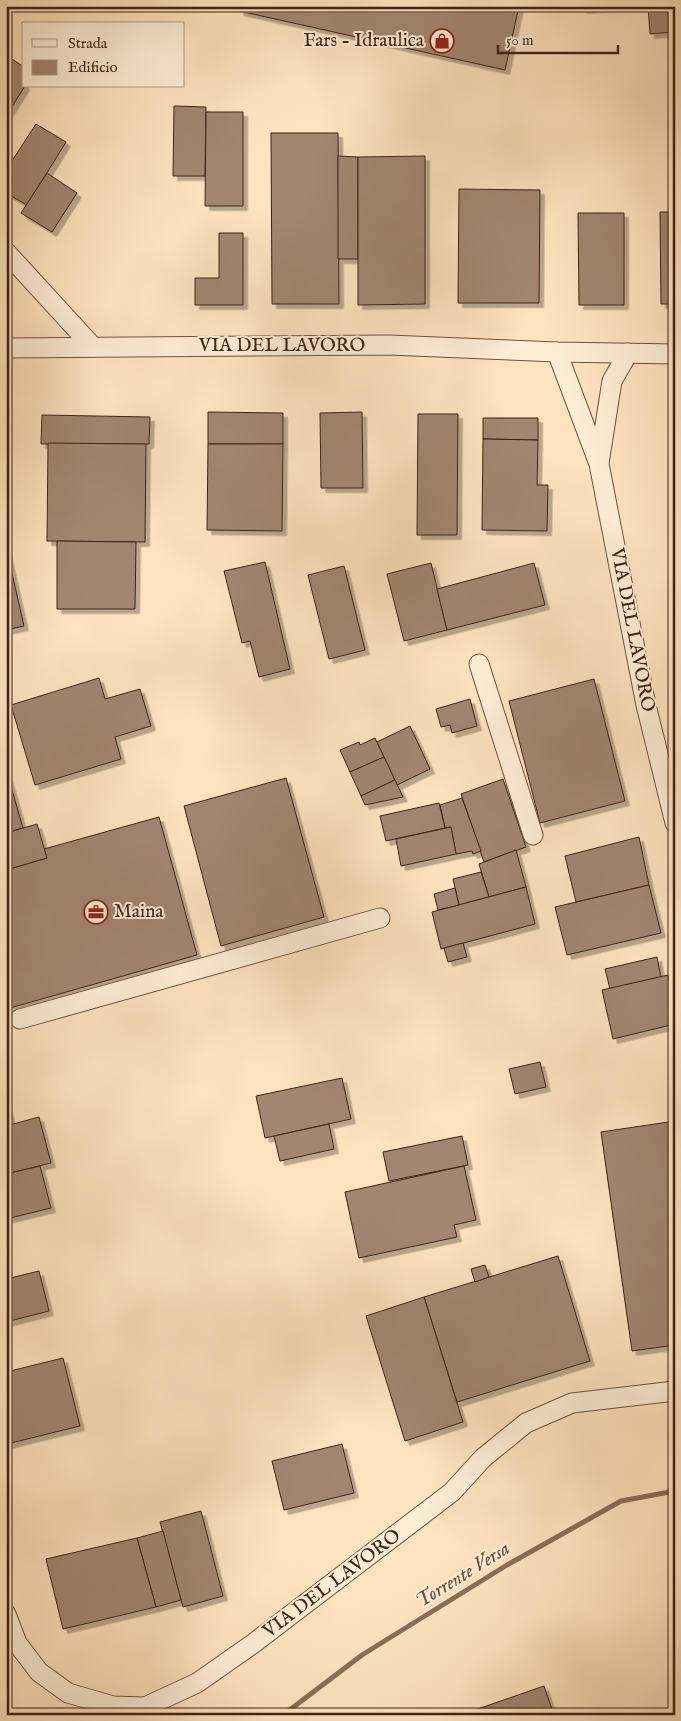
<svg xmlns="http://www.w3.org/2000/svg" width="681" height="1721" font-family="'IM FELL English',serif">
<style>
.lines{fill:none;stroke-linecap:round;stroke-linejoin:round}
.stream{stroke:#8b6e5a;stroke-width:5}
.building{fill:#a2866f;stroke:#3f2218;filter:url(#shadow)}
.minor-casing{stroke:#6f5242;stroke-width:21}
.minor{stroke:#feedd5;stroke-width:19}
.labels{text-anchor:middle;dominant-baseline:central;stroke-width:4;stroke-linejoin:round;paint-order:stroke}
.poi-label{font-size:19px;fill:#3f2218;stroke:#feedd5;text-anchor:end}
.street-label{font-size:19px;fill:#3f2218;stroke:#feedd5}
.water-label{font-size:20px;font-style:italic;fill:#6b4e3e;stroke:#feedd5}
</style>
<defs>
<filter id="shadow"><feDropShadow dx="4.5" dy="4.5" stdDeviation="0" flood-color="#0004"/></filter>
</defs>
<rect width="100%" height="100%" fill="#fee3bf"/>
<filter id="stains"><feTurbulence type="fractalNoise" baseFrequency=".004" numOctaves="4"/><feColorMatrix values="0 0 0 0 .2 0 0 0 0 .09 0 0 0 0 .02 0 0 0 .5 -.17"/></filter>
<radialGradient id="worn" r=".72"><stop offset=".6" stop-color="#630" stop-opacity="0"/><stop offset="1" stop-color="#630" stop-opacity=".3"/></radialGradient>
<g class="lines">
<!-- stream -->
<path class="stream" d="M283,1715L362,1655L507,1565L621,1501L675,1491"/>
</g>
<!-- building -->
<g class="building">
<path d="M240,6H519L505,70L239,11Z"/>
<path d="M582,6H617L582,9Z"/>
<path d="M648,6H671L673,32L650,34Z"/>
<path d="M6,55L24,67V86H25L6,116Z"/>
<path d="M174,106L206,107L205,176H173Z"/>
<path d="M206,112H243V206H205Z"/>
<path d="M36,124L66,142L27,205L6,193V170Z"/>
<path d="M271,133H338L339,304H272Z"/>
<path d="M338,156L358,157V259H338Z"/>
<path d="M425,156V304L358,305V157Z"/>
<path d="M47,173L77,193L52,232L21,213Z"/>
<path d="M459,189L540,190L539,303H458Z"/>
<path d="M660,212H675V304H661Z"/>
<path d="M578,213H624V305H579Z"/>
<path d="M219,233H243V305H195V278H219Z"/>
<path d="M208,412L283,413V444H208Z"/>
<path d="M362,412L363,488H321L320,413Z"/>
<rect x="671" y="413" width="4" height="49"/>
<path d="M418,414H458L457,535H417Z"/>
<path d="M42,415L150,417L149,444H41Z"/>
<path d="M483,418H538V440L483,439Z"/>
<path d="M483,439L538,440L537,485H548L547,531L482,530Z"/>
<path d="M48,443L146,444L145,542L47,541Z"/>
<path d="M208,444H283L282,531L207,530Z"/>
<path d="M57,541L136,542L135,609H57Z"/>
<path d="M6,547L24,626L6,630Z"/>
<path d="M265,562L290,669L259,677L250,641L242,643L224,571Z"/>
<path d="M431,563L447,630L404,641L387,574Z"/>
<path d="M534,563L545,605L447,630L437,589Z"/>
<path d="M344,566L365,650L329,659L308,575Z"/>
<path d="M99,678L105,699L140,689L151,726L115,737L121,759L35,785L11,705Z"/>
<path d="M594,679L625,801L540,823L509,701Z"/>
<path d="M470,699L477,726L452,733L450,725L441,727L436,709Z"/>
<path d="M410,726L430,769L397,785L377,742Z"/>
<path d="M375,738L384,757L350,772L340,750L359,742L360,745Z"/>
<path d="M384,757L395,780L361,796L350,772Z"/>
<path d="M6,771L12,790L6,792Z"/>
<path d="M286,778L324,917L221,946L184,806Z"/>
<path d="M503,779L526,847L484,862L461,794Z"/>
<path d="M395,780L403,797L365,805L361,796Z"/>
<path d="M12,790L23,828L6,833V792Z"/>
<path d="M462,798L481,851L473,854L472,851L456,854L451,827L445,828L440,805Z"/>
<path d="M439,803L445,828L386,841L380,816Z"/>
<path d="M159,817L197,955L10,1008L6,993V870L47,858L44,849Z"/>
<path d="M37,824L47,858L6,870V833Z"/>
<path d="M451,827L456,854L401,866L396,839Z"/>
<path d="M639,837L649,885L576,902L565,856Z"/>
<path d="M516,850L526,887L489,897L479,864Z"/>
<path d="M481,872L489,897L459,905L453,879Z"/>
<path d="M649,885L661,933L567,955L555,907Z"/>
<path d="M526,887L535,924L441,949L432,912Z"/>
<path d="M455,888L459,905L438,910L434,894Z"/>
<path d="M463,943L467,957L448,962L444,948Z"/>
<path d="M657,957L661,977L610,989L605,969Z"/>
<path d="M668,975L675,1007V1024L613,1039L602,990Z"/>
<path d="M540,1062L546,1087L515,1094L509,1069Z"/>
<path d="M342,1078L351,1119L265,1138L256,1096Z"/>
<path d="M6,1102L12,1124L6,1126Z"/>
<path d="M39,1117L51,1163L6,1174V1126Z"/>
<path d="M675,1121V1345L632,1351L601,1132Z"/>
<path d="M329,1124L334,1149L280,1161L274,1136Z"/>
<path d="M462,1136L468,1165L389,1181L383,1152Z"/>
<path d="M40,1166L51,1208L6,1219V1174Z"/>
<path d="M464,1166L476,1220L454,1225L457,1237L359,1258L345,1192Z"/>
<path d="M558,1256L590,1361L457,1402L424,1297Z"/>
<path d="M485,1265L489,1277L475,1282L471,1269Z"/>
<path d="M39,1271L49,1311L6,1322V1279Z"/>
<path d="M424,1297L463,1422L405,1441L366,1316Z"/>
<path d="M63,1358L80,1426L7,1444L6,1372Z"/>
<path d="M342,1444L354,1493L284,1510L272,1461Z"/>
<path d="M201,1511L223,1596L183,1607L160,1522Z"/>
<path d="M163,1531L181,1600L156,1607L137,1538Z"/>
<path d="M137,1538L156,1607L63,1629L46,1559Z"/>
<path d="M544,1686L554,1715H473L472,1711Z"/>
</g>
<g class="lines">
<!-- minor casing -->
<g class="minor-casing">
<g id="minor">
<path d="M6,252L93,347"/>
<path d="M6,348L389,345L557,352L675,354"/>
<path d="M557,352L599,464L646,705L675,823"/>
<path d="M599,463L612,381L628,353"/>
<path d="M479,664L533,835"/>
<path d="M20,1019L380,918"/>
<path d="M6,1614L17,1643L39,1672L68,1693L113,1706L145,1707L197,1683L254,1643L452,1492L483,1458L526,1423L572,1403L675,1391"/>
</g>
</g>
<!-- minor -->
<use href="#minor" class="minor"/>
</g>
<!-- icons -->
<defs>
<g id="shop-ring" transform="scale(1.25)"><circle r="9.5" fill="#feedd5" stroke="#8f2418" stroke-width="1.5"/><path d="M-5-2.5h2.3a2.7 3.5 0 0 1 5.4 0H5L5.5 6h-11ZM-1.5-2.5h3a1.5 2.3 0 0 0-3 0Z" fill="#8f2418"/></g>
<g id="office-ring" transform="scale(1.25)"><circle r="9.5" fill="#feedd5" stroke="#8f2418" stroke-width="1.5"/><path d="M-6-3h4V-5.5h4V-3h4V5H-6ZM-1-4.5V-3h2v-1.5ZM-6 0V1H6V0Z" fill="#8f2418"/></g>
</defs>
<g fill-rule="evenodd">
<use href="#shop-ring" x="442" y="41"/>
<use href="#office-ring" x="96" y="912"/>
</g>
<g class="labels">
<!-- poi labels -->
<g class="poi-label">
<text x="424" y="41">Fars - Idraulica</text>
<text x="114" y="912" text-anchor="start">Maina</text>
</g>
<!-- street labels -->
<g class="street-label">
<text x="282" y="346">VIA DEL LAVORO</text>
<text transform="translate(632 630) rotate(79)">VIA DEL LAVORO</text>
<text transform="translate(332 1584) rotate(-37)">VIA DEL LAVORO</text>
</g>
<!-- water labels -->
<g class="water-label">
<text transform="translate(463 1575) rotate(-32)">Torrente Versa</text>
</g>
</g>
<!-- margin -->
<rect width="681" height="1721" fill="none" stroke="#fee3bf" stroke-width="25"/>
<rect x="8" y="8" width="666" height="1706" fill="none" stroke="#3f2218" stroke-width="2.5"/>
<rect x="12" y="12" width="656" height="1696" fill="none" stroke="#3f2218"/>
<!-- legend -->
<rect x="22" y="22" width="162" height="65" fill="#feedd5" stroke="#b29c89"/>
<rect x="32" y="39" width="25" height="8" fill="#feedd5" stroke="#b29c89"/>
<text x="68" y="48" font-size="15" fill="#3f2218">Strada</text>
<rect x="32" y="60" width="25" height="15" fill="#a2866f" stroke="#b29c89"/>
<text x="68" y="72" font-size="15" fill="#3f2218">Edificio</text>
<!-- scale -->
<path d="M498 45v8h120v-8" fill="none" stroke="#3f2218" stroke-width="2.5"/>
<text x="506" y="45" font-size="15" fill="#3f2218" stroke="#feedd5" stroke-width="4" paint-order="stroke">50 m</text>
<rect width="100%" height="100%" filter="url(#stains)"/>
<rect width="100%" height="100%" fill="url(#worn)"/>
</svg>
